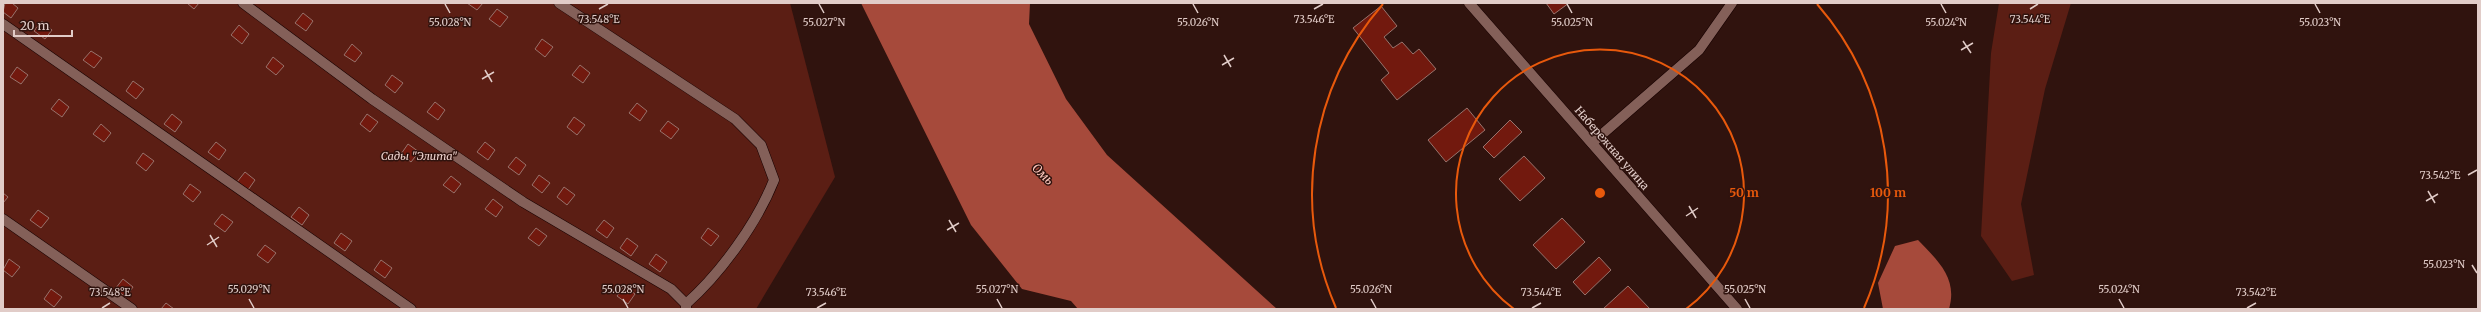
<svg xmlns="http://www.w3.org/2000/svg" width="2481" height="312" font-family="Merriweather,serif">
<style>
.green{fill:#5b1e14}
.water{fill:#a64a3b}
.building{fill:#72190e;stroke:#98736c}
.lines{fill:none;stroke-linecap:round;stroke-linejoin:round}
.service-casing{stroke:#170100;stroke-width:11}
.minor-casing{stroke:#170100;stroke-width:11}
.service{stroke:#846059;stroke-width:10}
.minor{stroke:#846059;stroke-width:10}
.ticks{fill:none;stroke:#e1ccc8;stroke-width:1.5}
.ring{fill:none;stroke:#e8590c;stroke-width:2}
.labels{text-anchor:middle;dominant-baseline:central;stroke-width:3;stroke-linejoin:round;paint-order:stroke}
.street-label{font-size:11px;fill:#e1ccc8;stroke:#30130e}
.park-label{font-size:11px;font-style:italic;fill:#eed3ce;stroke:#30130e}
.water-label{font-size:12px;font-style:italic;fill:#fec9bf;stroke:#30130e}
.ticks-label{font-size:10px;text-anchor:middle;fill:#e1ccc8;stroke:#30130e;stroke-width:3;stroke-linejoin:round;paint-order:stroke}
.centre{fill:#e8590c;stroke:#30130e;stroke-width:2}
.ring-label{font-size:12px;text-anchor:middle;font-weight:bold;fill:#e8590c;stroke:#30130e;stroke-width:3;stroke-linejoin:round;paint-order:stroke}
</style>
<rect width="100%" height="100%" fill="#30130e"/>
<!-- green -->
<g class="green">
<path d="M3,3H790L835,177L756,309H3Z"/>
<path d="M1999,3H2071L2045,89L2021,204L2034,275L2012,281L1981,236L1991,53Z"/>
</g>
<!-- water -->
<g class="water">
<path d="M861,3H1030L1029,24L1066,99L1107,155L1277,309H1078L1071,301L1022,289L971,225Z"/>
<path d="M1918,240C1938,261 1958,278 1949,309H1883L1878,283L1895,246Z"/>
</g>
<!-- building -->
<g class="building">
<path d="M5,3H12L18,8L11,18L3,12Z"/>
<path d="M187,3H199L194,9Z"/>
<path d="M467,3H483L477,10Z"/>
<path d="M1546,3H1569L1554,14Z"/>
<path d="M1381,6L1397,26L1384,37L1393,48L1402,42L1413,54L1419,49L1436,69L1397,100L1381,80L1389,73L1353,28Z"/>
<path d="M497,9L508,17L500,27L489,19Z"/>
<path d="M303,13L313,21L306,31L295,23Z"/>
<path d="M42,21L52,30L45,39L34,31Z"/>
<path d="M239,25L249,34L242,44L231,35Z"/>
<path d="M542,39L553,47L545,57L535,49Z"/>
<path d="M352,44L362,53L355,62L344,55Z"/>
<path d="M91,51L102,58L94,68L83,60Z"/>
<path d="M273,57L284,66L276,75L266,67Z"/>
<path d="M580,65L590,73L583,83L572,75Z"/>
<path d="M17,67L28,75L21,84L10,77Z"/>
<path d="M392,75L403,83L395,93L385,85Z"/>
<path d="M133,81L144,89L136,99L126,91Z"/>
<path d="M59,99L69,107L62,117L51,109Z"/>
<path d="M435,102L445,110L438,120L427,112Z"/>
<path d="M637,103L647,111L640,121L629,113Z"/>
<path d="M1467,108L1485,130L1446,162L1428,140Z"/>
<path d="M172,114L182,122L175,132L164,124Z"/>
<path d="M367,114L378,122L370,132L360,124Z"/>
<path d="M574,117L585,125L577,135L567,127Z"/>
<path d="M1510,120L1522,132L1494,158L1483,147Z"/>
<path d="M668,121L679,129L671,139L660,131Z"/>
<path d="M101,124L111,133L104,142L93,134Z"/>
<path d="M216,142L226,150L219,160L208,152Z"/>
<path d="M485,142L495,150L488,160L477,152Z"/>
<path d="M408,144L419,152L411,162L401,154Z"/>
<path d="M143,153L154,161L146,171L136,163Z"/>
<path d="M1524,156L1545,178L1520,201L1499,179Z"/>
<path d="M516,157L526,165L519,175L508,167Z"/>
<path d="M245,172L255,180L248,190L237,182Z"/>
<path d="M539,175L550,183L542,193L532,185Z"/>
<path d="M451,176L461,184L454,193L443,185Z"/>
<path d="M190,184L201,192L193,202L183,194Z"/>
<path d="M564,187L575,195L567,205L557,197Z"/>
<path d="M3,193L8,197L3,203Z"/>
<path d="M493,199L503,207L496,217L485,209Z"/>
<path d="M299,207L309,215L302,225L291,217Z"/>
<path d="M38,210L49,218L41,228L30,220Z"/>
<path d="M222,214L233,222L225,232L214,224Z"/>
<path d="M1562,218L1585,242L1556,269L1533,245Z"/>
<path d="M604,220L614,228L607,238L596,230Z"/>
<path d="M536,228L547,236L539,246L528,238Z"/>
<path d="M708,228L719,236L711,246L701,238Z"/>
<path d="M341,233L352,241L345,251L334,243Z"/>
<path d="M627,238L638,246L631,256L620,248Z"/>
<path d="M265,245L276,253L268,263L257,255Z"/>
<path d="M656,254L667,262L660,272L649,264Z"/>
<path d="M1599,257L1611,270L1585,295L1573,282Z"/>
<path d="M9,259L20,267L12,277L3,270Z"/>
<path d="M381,260L392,268L385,278L374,270Z"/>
<path d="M123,279L133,287L126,297L115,289Z"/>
<path d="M624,286L635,294L628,304L617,296Z"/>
<path d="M1628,286L1650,309H1603Z"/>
<path d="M51,289L62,297L54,307L44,299Z"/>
<path d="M166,303L174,309H161Z"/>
</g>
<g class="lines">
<!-- service casing -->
<g class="service-casing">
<g id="service">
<path d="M243,3L372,99L523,202L671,289L686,304V309"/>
<path d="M559,3L735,119L761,145L774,180C757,223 721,273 686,304"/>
<path d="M3,24L411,309"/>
<path d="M3,219L132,309"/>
</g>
</g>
<!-- minor casing -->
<g class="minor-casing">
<g id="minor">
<path d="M1469,3L1737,309"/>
<path d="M1592,143L1699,50L1732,3"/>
</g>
</g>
<!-- service -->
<use href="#service" class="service"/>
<!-- minor -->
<use href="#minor" class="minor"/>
</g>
<!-- ticks -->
<path class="ticks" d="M445,4L450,13M819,4L824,13M1193,4L1198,13M1567,4L1572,13M1941,4L1946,13M2315,4L2320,13M599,9L608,4M1314,9L1323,4M2030,9L2038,4M1963,41L1971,53M1961,50L1973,43M1224,55L1231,67M1222,65L1234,58M485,70L492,82M482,79L494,72M2468,175L2477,170M2428,191L2435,203M2426,201L2438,194M1689,206L1696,218M1686,216L1698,208M949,220L956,232M947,230L959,223M210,235L217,247M207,245L219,237M2472,265L2477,273M249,299L254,308M623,299L628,308M997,299L1002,308M1371,299L1376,308M1745,299L1750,308M2119,299L2124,308M102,308L110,303M817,308L826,303M1532,308L1541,303M2247,308L2256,303"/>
<!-- distance rings -->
<g class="ring">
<path d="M1514 309A144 144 0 1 1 1686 309"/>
<path d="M1336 308A288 288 0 0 1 1383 4M1817 4A288 288 0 0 1 1864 308"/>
</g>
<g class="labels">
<!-- street labels -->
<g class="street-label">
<text transform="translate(1612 148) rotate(49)">Набережная улица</text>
</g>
<!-- park labels -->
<g class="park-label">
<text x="419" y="156">Сады "Элита"</text>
</g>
<!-- water labels -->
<g class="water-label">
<text transform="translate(1043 174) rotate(44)">Омь</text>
</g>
</g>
<g class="ticks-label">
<text x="599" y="23">73.548°E</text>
<text x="1314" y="23">73.546°E</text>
<text x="2030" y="23">73.544°E</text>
<text x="2320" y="26">55.023°N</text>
<text x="450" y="26">55.028°N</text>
<text x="824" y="26">55.027°N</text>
<text x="1198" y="26">55.026°N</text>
<text x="1572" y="26">55.025°N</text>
<text x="1946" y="26">55.024°N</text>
<text x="2440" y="179">73.542°E</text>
<text x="2444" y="268">55.023°N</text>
<text x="249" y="293">55.029°N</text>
<text x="623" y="293">55.028°N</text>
<text x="997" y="293">55.027°N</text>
<text x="1371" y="293">55.026°N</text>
<text x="1745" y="293">55.025°N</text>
<text x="2119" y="293">55.024°N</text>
<text x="110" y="296">73.548°E</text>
<text x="826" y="296">73.546°E</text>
<text x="1541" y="296">73.544°E</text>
<text x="2256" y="296">73.542°E</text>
</g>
<circle cx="1600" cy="193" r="6" class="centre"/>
<g class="ring-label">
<text x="1744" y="197">50 m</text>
<text x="1888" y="197">100 m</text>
</g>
<!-- border -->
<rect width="2481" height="312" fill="none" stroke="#e1ccc8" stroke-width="8"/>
<!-- scale -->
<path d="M14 30v6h58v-6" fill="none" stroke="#e1ccc8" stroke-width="2"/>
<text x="20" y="30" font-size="12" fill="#e1ccc8" stroke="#30130e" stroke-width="3" paint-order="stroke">20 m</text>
</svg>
